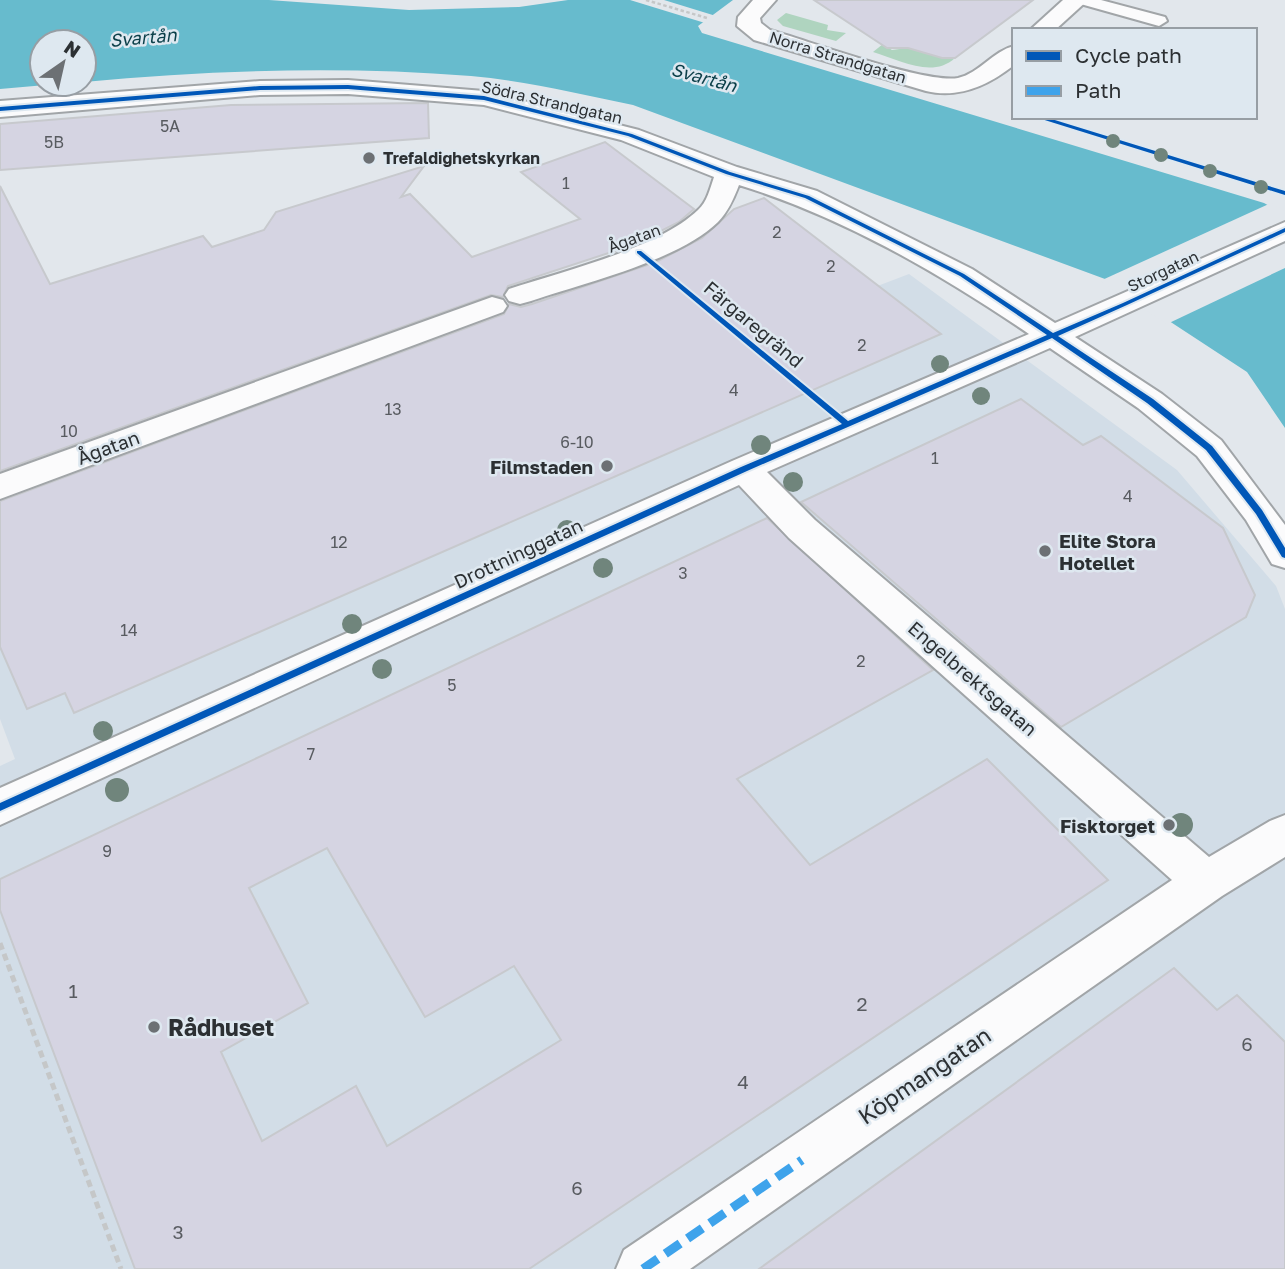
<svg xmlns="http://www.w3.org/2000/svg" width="1285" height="1269" font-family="'Golos Text',sans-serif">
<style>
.built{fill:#d2dde7}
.green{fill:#afd4bf}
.water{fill:#67bbcd}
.pier{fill:#e2e7ec}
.building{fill:#d5d4e2;stroke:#c7c9cd;stroke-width:2;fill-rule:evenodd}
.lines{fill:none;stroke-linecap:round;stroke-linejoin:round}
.lane-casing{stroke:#a1a5a8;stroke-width:4}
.street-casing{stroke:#a1a5a8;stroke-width:4}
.path-far1{stroke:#c5c7c8;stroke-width:2.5;stroke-dasharray:3.5 2.5;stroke-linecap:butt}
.path{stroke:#c5c7c8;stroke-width:5;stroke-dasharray:7 4.5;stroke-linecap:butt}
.lane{fill:#fbfbfc;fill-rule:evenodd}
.street{fill:#fbfbfc;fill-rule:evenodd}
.quiet{stroke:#3ea3eb;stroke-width:9;stroke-dasharray:18 9;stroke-linecap:butt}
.cycleway-casing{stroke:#dee8f0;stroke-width:4}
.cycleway{fill:#0057b8;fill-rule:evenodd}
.tree{fill:#70857c}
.poi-dot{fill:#6c7074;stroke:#dee8f0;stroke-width:2.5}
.labels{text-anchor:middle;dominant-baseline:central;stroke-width:5;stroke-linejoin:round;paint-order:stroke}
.far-street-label{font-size:16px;fill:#2c3033;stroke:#dee8f0}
.number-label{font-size:16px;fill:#585b60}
.far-poi-label{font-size:16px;font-weight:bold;fill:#2c3033;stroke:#dee8f0;text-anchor:start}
.far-water-label{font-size:18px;font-style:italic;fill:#0b3f49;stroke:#dee8f0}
.street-label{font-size:19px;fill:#2c3033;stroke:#dee8f0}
.poi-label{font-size:19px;font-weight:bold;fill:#2c3033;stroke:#dee8f0;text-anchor:end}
.near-number-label{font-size:19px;fill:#585b60}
.near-poi-label{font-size:23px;font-weight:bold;fill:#2c3033;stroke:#dee8f0;text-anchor:start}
.near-street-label{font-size:23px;fill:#2c3033;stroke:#dee8f0}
</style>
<rect width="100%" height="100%" fill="#e2e7ec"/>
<!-- built -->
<path class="built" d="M909,274L1177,470L1276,586L1285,609V1269H0V766L15,759L0,719V621Z"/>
<!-- green -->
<g class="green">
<path d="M786,13L828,25L827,30L846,33L836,41L783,26L777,20Z"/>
<path d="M883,44L892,50L907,48L942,58H955C932,79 900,60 873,52Z"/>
</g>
<!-- water -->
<path class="water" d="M0,0H269L409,10L519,7L568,0H733L698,26L702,33L1264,203L1285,215V428L1247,372L1105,279L633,105C580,94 526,81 471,76C342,66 213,70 84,82V42H42V84H57L0,89Z"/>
<!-- pier -->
<g class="pier">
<path d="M630,0H664L716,16L705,23Z"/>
<path d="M1271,203L1285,211V268L1167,324L1100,281Z"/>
</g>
<!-- building -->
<g class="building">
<path d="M814,0H1033L955,58H942L908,48H887Z"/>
<path d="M428,103L429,138L0,170V124L231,105Z"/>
<path d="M605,142L694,209L679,222L633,245L508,286L503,297L491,295L0,471V186L50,284L203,236L212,247L264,230L276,212L424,166L401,197L410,194L472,257L580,219L521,172Z"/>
<path d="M764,198L941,334L74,713L65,693L27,709L0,647V501L504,314L509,304L521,307L532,304L656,262L702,238L734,209Z"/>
<path d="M1021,399L1083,445L1101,436L1223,528L1255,595L1246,617L1061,727L801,502Z"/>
<path d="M767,518L933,670L737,779L810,865L987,759L1108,880L529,1269H135L0,910V879ZM327,848L425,1017L514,966L561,1040L387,1146L356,1086L262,1141L221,1052L308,1003L249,888Z"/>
<path d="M1174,968L1217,1010L1237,995L1285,1042V1269H759Z"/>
</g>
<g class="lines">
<!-- lane casing -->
<g class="lane-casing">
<path id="lane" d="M1075,0H1101L1165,17L1167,21L1159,26L1077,3Z"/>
</g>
<!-- street casing -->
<g class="street-casing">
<g id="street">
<path d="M753,0H776L760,18L761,23L770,30C809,41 926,84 958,78C980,73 993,51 1014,46V65C989,85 959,99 926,91L754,40L737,26L738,17Z"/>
<path d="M1063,0H1088L1055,30H1030Z"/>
<path d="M348,80L484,91L639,130L737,167L817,191L972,269L1055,323L1285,222V241L1075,337L1162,394L1221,440L1285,525V568L1272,564L1246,520L1197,456L1138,408L1050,348L767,472L815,520L1209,857L1270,821L1285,815V857L1222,896L690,1269H616L624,1250L1172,880L789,538L739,485L0,825V788L732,461L1029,334C939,273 843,217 739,185C734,198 728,212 718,222C678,261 584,283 531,301L520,304L509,301L505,295L509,289C563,271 657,249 698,210C707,202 710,189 714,177L621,140L484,105L348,94L260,95L0,117V101L260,81Z"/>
<path d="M492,297L503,300L507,306L503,312L0,499V474Z"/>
</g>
</g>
<!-- path-far1 -->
<path class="path-far1" d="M646,0L707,18"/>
<!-- path -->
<path class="path" d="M0,943L121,1269"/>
<!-- lane -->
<use href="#lane" class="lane"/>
<!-- street -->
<use href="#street" class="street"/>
<!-- quiet -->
<path class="quiet" d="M643,1269L802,1160"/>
<!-- cycleway casing -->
<g class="cycleway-casing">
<g id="cycleway">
<path d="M348,85L484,96L632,134L730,172L809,196L964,274L1053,333L1123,303L1285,228V232L1127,305L1058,336L1153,399L1212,446L1262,510L1285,548V558L1282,557L1256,514L1206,450L1147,403L1052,338L747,471L0,811V803L741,467L842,424L637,253V251H641L848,421L1047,335L960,276L805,198L726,174L628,136L484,100L348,89L260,90L0,111V107L260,86Z"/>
<path d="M1035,117H1045L1285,191V195Z"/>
</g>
</g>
<!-- cycleway -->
<use href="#cycleway" class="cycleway"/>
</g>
<!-- trees -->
<g class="tree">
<circle cx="1113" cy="141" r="7"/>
<circle cx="1161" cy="155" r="7"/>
<circle cx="1210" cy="171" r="7"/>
<circle cx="1261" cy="187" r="7"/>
<circle cx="940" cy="364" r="9"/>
<circle cx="981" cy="396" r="9"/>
<circle cx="761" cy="445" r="10"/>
<circle cx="793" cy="482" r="10"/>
<circle cx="567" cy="530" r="10"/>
<circle cx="603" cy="568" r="10"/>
<circle cx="352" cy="624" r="10"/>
<circle cx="382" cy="669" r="10"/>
<circle cx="103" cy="731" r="10"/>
<circle cx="117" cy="790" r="12"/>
<circle cx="1181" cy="825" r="12"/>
</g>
<!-- markers -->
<g class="poi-dot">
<circle cx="369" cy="158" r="7"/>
<circle cx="607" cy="466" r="7"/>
<circle cx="1045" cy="551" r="7"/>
<circle cx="1169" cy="825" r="7"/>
<circle cx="154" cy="1027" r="7"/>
</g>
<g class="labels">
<!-- far-street labels -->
<g class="far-street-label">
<text transform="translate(838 57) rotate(17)">Norra Strandgatan</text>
<text transform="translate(552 102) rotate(13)">Södra Strandgatan</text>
<text transform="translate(634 238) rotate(-20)">Ågatan</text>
<text transform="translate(1163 271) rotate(-25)">Storgatan</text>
</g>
<!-- number labels -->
<g class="number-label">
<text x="170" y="126">5A</text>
<text x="54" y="142">5B</text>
<text x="566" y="183">1</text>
<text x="777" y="232">2</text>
<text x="831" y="266">2</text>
<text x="862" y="345">2</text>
<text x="734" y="390">4</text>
<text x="393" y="409">13</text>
<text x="69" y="431">10</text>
<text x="577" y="442">6-10</text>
<text x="935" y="458">1</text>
<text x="1128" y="496">4</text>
<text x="339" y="542">12</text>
<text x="683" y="573">3</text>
<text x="129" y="630">14</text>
<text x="861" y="661">2</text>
<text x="452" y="685">5</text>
<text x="311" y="754">7</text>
<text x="107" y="851">9</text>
</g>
<!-- far-poi labels -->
<g class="far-poi-label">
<text x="383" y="158">Trefaldighetskyrkan</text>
</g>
<!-- far-water labels -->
<g class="far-water-label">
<text transform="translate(143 37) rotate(-5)">Svartån</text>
<text transform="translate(704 77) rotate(15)">Svartån</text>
</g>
<!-- street labels -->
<g class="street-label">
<text transform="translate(754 324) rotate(40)">Färgaregränd</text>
<text transform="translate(108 447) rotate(-20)">Ågatan</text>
<text transform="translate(518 553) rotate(-25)">Drottninggatan</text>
<text transform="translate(973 678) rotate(41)">Engelbrektsgatan</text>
</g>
<!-- poi labels -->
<g class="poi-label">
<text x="593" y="466">Filmstaden</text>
<text x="1059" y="540" text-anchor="start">Elite Stora<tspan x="1059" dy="22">Hotellet</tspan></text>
<text x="1155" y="825">Fisktorget</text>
</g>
<!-- near-number labels -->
<g class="near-number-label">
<text x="73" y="990">1</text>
<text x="862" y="1003">2</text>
<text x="1247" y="1043">6</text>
<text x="743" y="1081">4</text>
<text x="577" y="1187">6</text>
<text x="178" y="1231">3</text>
</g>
<!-- near-poi labels -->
<g class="near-poi-label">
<text x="168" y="1027">Rådhuset</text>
</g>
<!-- near-street labels -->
<g class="near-street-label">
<text transform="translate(924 1075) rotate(-34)">Köpmangatan</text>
</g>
</g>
<!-- legend -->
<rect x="1012" y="28" width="245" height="91" fill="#dee8f0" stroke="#979ea4" stroke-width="2"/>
<rect x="1026" y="51" width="35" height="10" fill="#0057b8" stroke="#979ea4" stroke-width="2"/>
<text x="1075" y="63" font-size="21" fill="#2c3033">Cycle path</text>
<rect x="1026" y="86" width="35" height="10" fill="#3ea3eb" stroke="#979ea4" stroke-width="2"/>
<text x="1075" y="98" font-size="21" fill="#2c3033">Path</text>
<!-- north arrow -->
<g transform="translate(63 63) rotate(34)"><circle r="33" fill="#dee8f0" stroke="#979ea4" stroke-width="2"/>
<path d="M0-5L12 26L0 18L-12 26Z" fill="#6c7074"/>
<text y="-10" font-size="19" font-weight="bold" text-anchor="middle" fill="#2c3033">N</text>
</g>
</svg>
